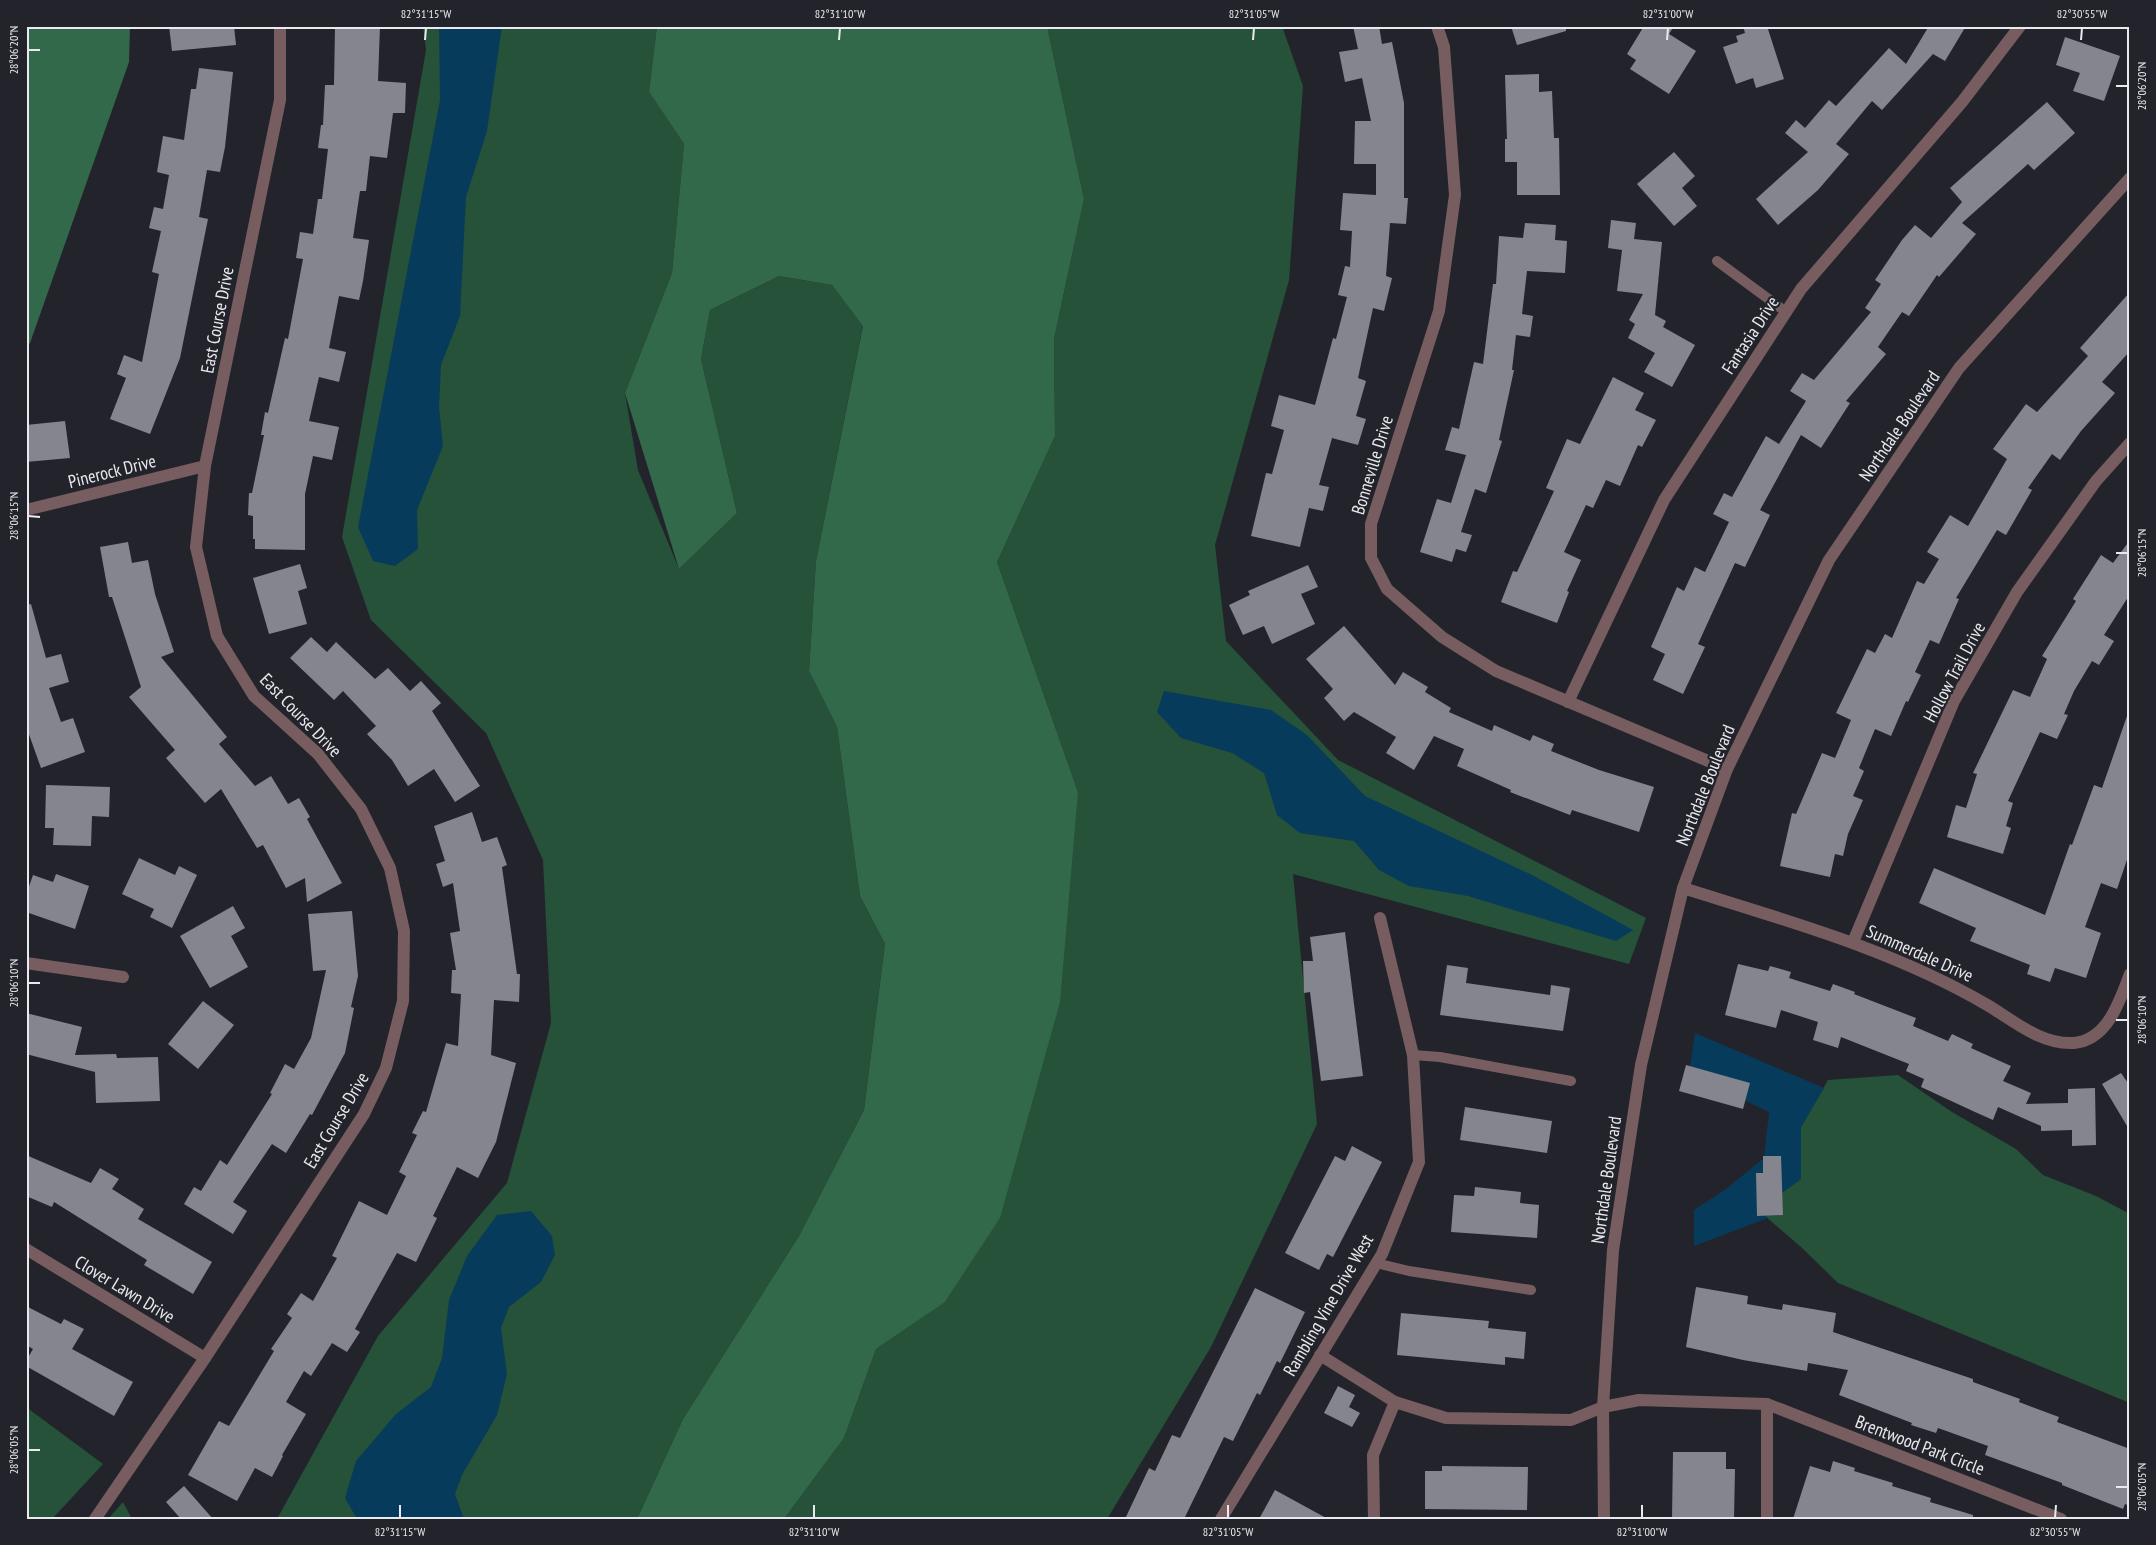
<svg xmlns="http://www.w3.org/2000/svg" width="2156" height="1545" font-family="'PT Sans Narrow',sans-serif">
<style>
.green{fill:#255239}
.forest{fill:#33694b}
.water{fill:#073b5b}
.building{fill:#84858e}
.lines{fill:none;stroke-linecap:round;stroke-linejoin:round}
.lane{stroke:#775d5f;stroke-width:10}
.street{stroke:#775d5f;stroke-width:12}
.ticks{fill:none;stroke:#e9eaef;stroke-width:2}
.labels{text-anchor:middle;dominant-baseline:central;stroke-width:4.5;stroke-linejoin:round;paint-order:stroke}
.street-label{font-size:18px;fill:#e9eaef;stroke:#23242b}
.neatline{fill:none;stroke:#e9eaef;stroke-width:2}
.ticks-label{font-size:12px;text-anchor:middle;fill:#e9eaef}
</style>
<rect width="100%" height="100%" fill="#23242b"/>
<!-- green -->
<g class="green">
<path d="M423,26H657L649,92L684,144L672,273L625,393L638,470L679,569L737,513L701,359L710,310L779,276L832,285L863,325L816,561L809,671L837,727L860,896L885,944L864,1110L799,1236L683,1419L637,1519H277L378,1336L507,1183L551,1023L543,860L486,733L371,620L342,537L426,50Z"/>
<path d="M1047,26H1282L1303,86L1289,280L1215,545L1226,641L1338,760L1646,918L1629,964L1293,874L1317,1124L1211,1347L1107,1519H784L844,1438L876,1349L944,1303L1078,792L997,562L1055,436L1054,339L1084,199Z"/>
<path d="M1898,1075L1952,1112L2016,1149L2043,1175L2096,1196L2130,1214V1403L1838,1283L1801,1247L1758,1210L1801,1179V1127L1828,1080Z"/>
<path d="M26,1407L103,1464L52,1519H26Z"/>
<path d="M123,1502L132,1519H108Z"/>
</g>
<!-- forest -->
<g class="forest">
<path d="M26,26H130L129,62L30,343L26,346Z"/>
<path d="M657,26H1047L1084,199L1054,339L1055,436L997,562L1078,792L1060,1002L1000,1218L944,1303L876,1349L844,1438L784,1519H637L683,1419L799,1236L864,1110L885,944L860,896L837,727L809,671L816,561L863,326L832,285L779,276L710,310L701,359L737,513L679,569L625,393L672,273L684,144L649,92Z"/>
</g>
<!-- water -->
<g class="water">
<path d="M439,26H502L487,131L466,197L460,316L441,365L439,406L443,446L417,510L418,549L395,566L373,561L358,527L440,100Z"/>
<path d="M1164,691L1271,710L1307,735L1365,796L1534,876L1633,930L1616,941L1468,896L1409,886L1379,870L1354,841L1300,833L1277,815L1264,773L1232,753L1181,738L1157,712Z"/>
<path d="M1695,1033L1824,1088L1801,1127V1179L1758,1210L1768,1218L1694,1246V1210L1726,1189L1764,1158L1769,1112L1689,1074Z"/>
<path d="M531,1211L552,1236L555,1255L541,1282L509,1307L501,1328L507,1374L497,1415L462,1475L455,1494L464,1519H357L345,1498L356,1461L396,1414L431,1387L442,1358L449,1300L467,1256L497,1215Z"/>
</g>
<!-- building -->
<g class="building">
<path d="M169,26H234L236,45L172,51Z"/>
<path d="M335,26H380L378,81L406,83L405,113H393L387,158L370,156L366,191H360L353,238L369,240L363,281L359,300L339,296L329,348L346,352L339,382L319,377L309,421L339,427L332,460L313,456L305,494V550L255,549V539H253V516L248,515L249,493H252L264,435H261L265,412L268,413L285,338L288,339L303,259L296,258L300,232L313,234L318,199H322L328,149L318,148L321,125H323L325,85H334Z"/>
<path d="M1353,26H1379L1382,44L1392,42L1404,103V198H1408L1406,224L1390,223L1386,276L1392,278L1384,311L1373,308L1358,378L1366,381L1356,416L1366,419L1358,445L1332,438L1319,485L1329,487L1323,511L1309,508L1300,547L1251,536L1266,473L1272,474L1284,430L1271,426L1279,395L1315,405L1333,338L1336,339L1347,297L1338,295L1345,266L1350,267L1352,231L1340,230L1343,193L1376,195V164H1354L1355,121H1371L1362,78L1345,82L1339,52L1358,49Z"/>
<path d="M1511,26H1566V31L1517,45Z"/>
<path d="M1644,26H1674L1669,34L1696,51L1669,94L1630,69L1636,60L1627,54Z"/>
<path d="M1743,26H1767L1784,79L1756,88L1753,78L1736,84L1723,47L1738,42L1736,36L1745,33Z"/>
<path d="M1929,26H1966L1945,61L1933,54L1882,110L1872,101L1836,144L1849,154L1818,190L1778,225L1756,199L1808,152L1785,133L1796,120L1805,128L1829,100L1836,106L1889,48L1906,64Z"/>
<path d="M2065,37L2120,56L2104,101L2073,91L2080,73L2056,65Z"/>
<path d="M199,68L233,72L225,147L220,172L207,170L199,217L208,219L180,358L150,434L110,419L126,378L117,374L124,355L142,362L159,274L152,272L161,231L149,228L154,207L163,209L169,175L157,172L163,136L184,140L191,89H196Z"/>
<path d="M1539,74V92L1552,91L1554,138H1559L1560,195H1517V162H1505V139H1507L1505,75Z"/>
<path d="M2047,102L2075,133L2034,170L2028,164L1962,223L1976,234L1939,277L1937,275L1909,316L1902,312L1878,347L1886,354L1846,401L1850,403L1821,448L1801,435L1760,510L1770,515L1745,567L1735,563L1698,644L1705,647L1683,694L1653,680L1665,654L1651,647L1677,587L1684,591L1695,567L1705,572L1729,522L1713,514L1724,493L1732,497L1766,436L1779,444L1806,401L1790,391L1802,373L1814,380L1871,312L1865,308L1881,284L1875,280L1902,240L1915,225L1931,238L1962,202L1950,188Z"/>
<path d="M1674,152L1695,176L1682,188L1697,206L1674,226L1637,184Z"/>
<path d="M1611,220L1636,223L1634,239L1662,242L1655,315L1666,321L1663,327L1695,345L1672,387L1644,372L1655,353L1628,338L1635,324L1629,320L1643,294L1617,291L1622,250L1608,248Z"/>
<path d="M1525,223L1556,225L1555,240L1567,241L1565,273L1527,271L1522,314L1533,316L1530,337L1516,335L1512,370H1514L1499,440L1502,441L1486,493L1475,489L1461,532L1472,535L1466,552L1456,549L1452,562L1420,552L1437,499L1451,503L1466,455L1445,450L1452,427L1459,429L1474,362L1483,364L1493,284H1496L1499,236L1523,238Z"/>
<path d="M2130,292V351L2102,382L2115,393L2081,431L2060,460L2052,454L2028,488L2032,490L2006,535L1997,530L1956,598L1959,599L1939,644L1930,640L1915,672L1921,675L1908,702L1906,701L1891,736L1875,729L1859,768L1864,771L1853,796L1863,800L1848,834L1843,856L1835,854L1830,877L1780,866L1792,813L1796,814L1822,753L1835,758L1851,720L1836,713L1867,649L1875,653L1885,634L1892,638L1917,581L1924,584L1939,559L1927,552L1950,515L1968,526L2007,459L1993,449L2026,404L2037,412L2088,356L2080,348Z"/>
<path d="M1613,377L1644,393L1635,410L1656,420L1642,447L1638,445L1620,486L1606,480L1593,508L1586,505L1564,552L1581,560L1567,591L1569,592L1557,623L1501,602L1513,571L1517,572L1554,491L1546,488L1567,439L1580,444Z"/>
<path d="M65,421L70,458L26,462V425Z"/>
<path d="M2130,540V594L2104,635L2114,641L2099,665L2092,661L2074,691L2064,714L2068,715L2057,739L2040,732L2008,801L2013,803L2006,826L2011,828L2003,854L1947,837L1956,805L1966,808L1977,774L1973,773L2013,690L2030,697L2047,659L2042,656L2076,601L2073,599L2101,555L2113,563Z"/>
<path d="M128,542L132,563L148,560L155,594L174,652L161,657L227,737L219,744L255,786L271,776L288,804L299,798L310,817L307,819L342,883L307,902L305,878L286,888L263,845L257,848L221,789L205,803L166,758L175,750L129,697L141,687L112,597H109L100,547Z"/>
<path d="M300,564L307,588L298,591L307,624L269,634L253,578Z"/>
<path d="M1308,565L1318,587L1301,594L1315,624L1272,644L1264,626L1243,635L1229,605L1250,595L1248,591Z"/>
<path d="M31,604L46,658L61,654L69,682L49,688L61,722L73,718L85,752L41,768L26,726V605Z"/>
<path d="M1344,626L1395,685L1403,672L1428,687L1425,692L1451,708L1449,712L1492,731L1494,725L1530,741L1533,735L1554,744L1551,751L1599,770L1654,787L1639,832L1572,810L1570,815L1510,792L1511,790L1457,766L1464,749L1434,736L1414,770L1386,753L1396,737L1354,712L1344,721L1324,698L1333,689L1306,659Z"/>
<path d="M311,637L327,652L336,642L375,679L388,668L410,691L421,681L441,703L432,711L480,786L455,802L434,769L408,786L392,760L367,734L376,726L343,691L334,700L290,658Z"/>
<path d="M2127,716H2130V851L2117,889L2101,883L2085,927L2101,933L2086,978L2055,968L2050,982L2027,974L2030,965L1970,941L1976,928L1919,903L1934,868L2045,915L2070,844L2072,845L2094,785L2102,788Z"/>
<path d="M46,785L110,787L109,817L92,816L91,846L53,845L54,828H45Z"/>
<path d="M472,812L482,842L497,837L507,865L502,867L517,974H520L519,1002L494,1000L491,1055L516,1063L496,1142L478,1178L457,1167L433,1216L437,1218L416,1262L397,1253L355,1329L360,1332L347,1352L332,1343L311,1376L304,1371L286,1402L306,1414L282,1455L283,1456L272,1477L255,1468L237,1501L188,1475L219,1421L229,1426L274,1351L271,1349L292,1318L287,1314L301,1293L313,1301L337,1258L332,1256L359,1201L387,1215L406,1176L399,1172L417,1135L412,1133L423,1111L426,1112L446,1043L458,1046L461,994L451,993L452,970H456L450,933L460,931L453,883L443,887L436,864L445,861L434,826Z"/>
<path d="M139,858L175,875L179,866L197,875L172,928L150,917L154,909L122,894Z"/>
<path d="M56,874L89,886L75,929L26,912V895L33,875L53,882Z"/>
<path d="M233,906L245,928L231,936L248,967L210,988L180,936Z"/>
<path d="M352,911L358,976L351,1007L354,1008L345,1053L312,1115L310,1114L286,1153L272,1144L233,1202L247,1211L233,1234L184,1204L194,1187L201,1191L220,1160L227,1165L272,1094L270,1093L285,1064L294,1069L311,1038L326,970L313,971L308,914Z"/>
<path d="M1345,932L1363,1076L1321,1081L1310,992L1304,993L1303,961H1313L1310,937Z"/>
<path d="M1738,964L1768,971L1770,966L1791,972L1789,978L1830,991L1833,984L1855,992L1854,994L1916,1018L1913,1026L1948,1041L1952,1034L1973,1044L1971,1048L2011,1066L2003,1081L2031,1093L2026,1104L2068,1103V1089L2095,1088L2096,1145L2072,1146V1130L2041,1131V1126L1998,1107L1993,1120L1975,1112L1921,1087L1924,1079L1906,1071L1909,1064L1841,1037L1838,1048L1813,1040L1818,1022L1781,1010L1776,1028L1725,1015Z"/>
<path d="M1447,965L1468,968L1466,983L1550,995L1551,985L1570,988L1563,1031L1440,1015Z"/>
<path d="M203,1001L234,1025L198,1069L168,1044Z"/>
<path d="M26,1013L82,1027L75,1055L116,1054L117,1058L158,1057L160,1101L96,1103L95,1072L26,1054Z"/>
<path d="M1686,1065L1750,1083L1743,1109L1679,1091Z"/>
<path d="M2121,1073L2130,1086V1131L2102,1084Z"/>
<path d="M1465,1107L1552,1121L1547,1153L1460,1140Z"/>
<path d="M1352,1146L1382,1162L1333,1257L1327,1254L1319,1270L1285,1253L1335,1156L1345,1161Z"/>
<path d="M26,1155L91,1183L100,1168L119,1179L112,1189L144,1209L138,1219L212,1262L193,1294L144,1265L147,1260L54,1202L52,1207L26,1196Z"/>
<path d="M1763,1156H1781L1783,1215L1757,1216L1756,1173H1763Z"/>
<path d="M1475,1187L1521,1192L1520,1203L1539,1205L1537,1238L1451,1232L1454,1195L1474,1196Z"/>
<path d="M1696,1287L1748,1296L1747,1304L1782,1310L1783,1304L1836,1313L1833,1332L1973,1379V1382L2020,1399L2019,1402L2059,1417L2057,1422L2130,1449V1506L2125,1504L2123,1509L2062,1485V1483L1985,1455L1988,1446L1938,1428L1936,1433L1911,1425L1912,1423L1839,1395L1848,1370L1808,1363L1807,1371L1743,1360L1686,1347Z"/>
<path d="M1255,1288L1305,1312L1280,1363L1277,1361L1260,1395L1257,1393L1233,1441L1224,1437L1184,1519H1125L1149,1468L1155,1471L1172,1435L1180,1438Z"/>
<path d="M26,1306L61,1324L64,1319L84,1329L72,1349L133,1382L114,1416L26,1366V1361L33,1349L26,1345Z"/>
<path d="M1401,1313L1489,1321L1488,1328L1526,1332L1524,1359L1505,1357V1365L1397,1355Z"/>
<path d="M1338,1386L1355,1395L1349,1407L1360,1413L1352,1427L1324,1413Z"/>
<path d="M1673,1452H1726V1469H1735L1734,1519H1672Z"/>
<path d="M1833,1461L1855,1468L1854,1471L1893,1483L1892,1486L1931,1498L1930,1502L1973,1515V1519H1793L1810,1466L1830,1472Z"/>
<path d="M1442,1466L1528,1467L1527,1510L1425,1509V1471H1442Z"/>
<path d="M184,1486L213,1519H181L166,1502Z"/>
<path d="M1275,1490L1328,1519H1259Z"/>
</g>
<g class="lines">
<!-- lane -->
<g class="lane">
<path d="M1717,261L1786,312"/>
<path d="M1413,1055L1440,1057L1571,1081"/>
<path d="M1376,1263L1409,1271L1531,1290"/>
</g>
<!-- street -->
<g class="street">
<path d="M1437,26L1444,47L1455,195L1439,311L1371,524V558L1387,589L1442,637L1496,671L1727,769"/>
<path d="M26,510L205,466"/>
<path d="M1568,702L1664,500L1801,289L1962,102L2020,26"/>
<path d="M1683,888C1788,921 1894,950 1989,1006C2015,1022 2042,1045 2074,1043C2108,1040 2120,1000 2130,974"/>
<path d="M1853,942L1954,701L2017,592L2096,481L2130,443"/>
<path d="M26,963L123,977"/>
<path d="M26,1249L205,1358"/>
<path d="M1320,1355L1395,1402L1446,1418L1571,1420L1603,1407L1639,1400L1767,1404L2061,1519"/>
<path d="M1767,1404V1519"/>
<path d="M95,1519L205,1358L364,1114L386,1068L403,1001L404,931L390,868L361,809L318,754L254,696L217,636L196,547L205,466L280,100V26"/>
<path d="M1221,1519L1382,1254L1419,1162L1413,1055L1380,918"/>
<path d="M1374,1519L1373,1455L1395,1402"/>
<path d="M1604,1519L1603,1407L1613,1250L1641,1065L1683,888L1727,769L1829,560L1959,368L2130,178"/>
</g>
</g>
<!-- ticks -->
<path class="ticks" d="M425,40L426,28M839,40L840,28M1253,40L1254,28M1667,40L1668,28M2081,40L2082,28M28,50H40M2116,86H2128M28,516L40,517M2116,553H2128M28,983H40M2116,1020H2128M28,1450H40M2116,1487H2128M400,1518V1505M814,1518V1505M1228,1518V1505M1642,1518V1505M2055,1518L2056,1505"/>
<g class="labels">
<!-- street labels -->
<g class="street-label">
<text transform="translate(217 320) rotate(-79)">East Course Drive</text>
<text transform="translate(1750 335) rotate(-57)">Fantasia Drive</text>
<text transform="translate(1899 426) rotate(-56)">Northdale Boulevard</text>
<text transform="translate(1372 465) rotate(-73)">Bonneville Drive</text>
<text transform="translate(112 471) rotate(-14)">Pinerock Drive</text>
<text transform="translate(1954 672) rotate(-62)">Hollow Trail Drive</text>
<text transform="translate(301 715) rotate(46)">East Course Drive</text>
<text transform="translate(1705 785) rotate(-68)">Northdale Boulevard</text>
<text transform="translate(1920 953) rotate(24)">Summerdale Drive</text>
<text transform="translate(336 1120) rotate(-59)">East Course Drive</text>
<text transform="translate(1606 1180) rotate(-82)">Northdale Boulevard</text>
<text transform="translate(125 1289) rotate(31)">Clover Lawn Drive</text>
<text transform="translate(1328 1305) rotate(-60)">Rambling Vine Drive West</text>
<text transform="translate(1920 1445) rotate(21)">Brentwood Park Circle</text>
</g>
</g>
<!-- border -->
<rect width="2156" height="1545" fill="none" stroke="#23242b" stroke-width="55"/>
<rect x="28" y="28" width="2100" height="1490" class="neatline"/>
<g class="ticks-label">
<text x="426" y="18">82°31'15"W</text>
<text x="840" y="18">82°31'10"W</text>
<text x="1254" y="18">82°31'05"W</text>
<text x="1668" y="18">82°31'00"W</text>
<text x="2082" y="18">82°30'55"W</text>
<text transform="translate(14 50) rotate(-90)" y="4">28°06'20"N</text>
<text transform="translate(2142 86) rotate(-90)" y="4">28°06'20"N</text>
<text transform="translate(14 516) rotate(-90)" y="4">28°06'15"N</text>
<text transform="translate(2142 553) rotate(-90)" y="4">28°06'15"N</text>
<text transform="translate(14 983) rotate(-90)" y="4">28°06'10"N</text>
<text transform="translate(2142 1020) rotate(-90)" y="4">28°06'10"N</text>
<text transform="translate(14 1450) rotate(-90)" y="4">28°06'05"N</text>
<text transform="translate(2142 1487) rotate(-90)" y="4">28°06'05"N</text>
<text x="400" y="1536">82°31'15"W</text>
<text x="814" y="1536">82°31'10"W</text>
<text x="1228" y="1536">82°31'05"W</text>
<text x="1642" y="1536">82°31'00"W</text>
<text x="2055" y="1536">82°30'55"W</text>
</g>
</svg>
